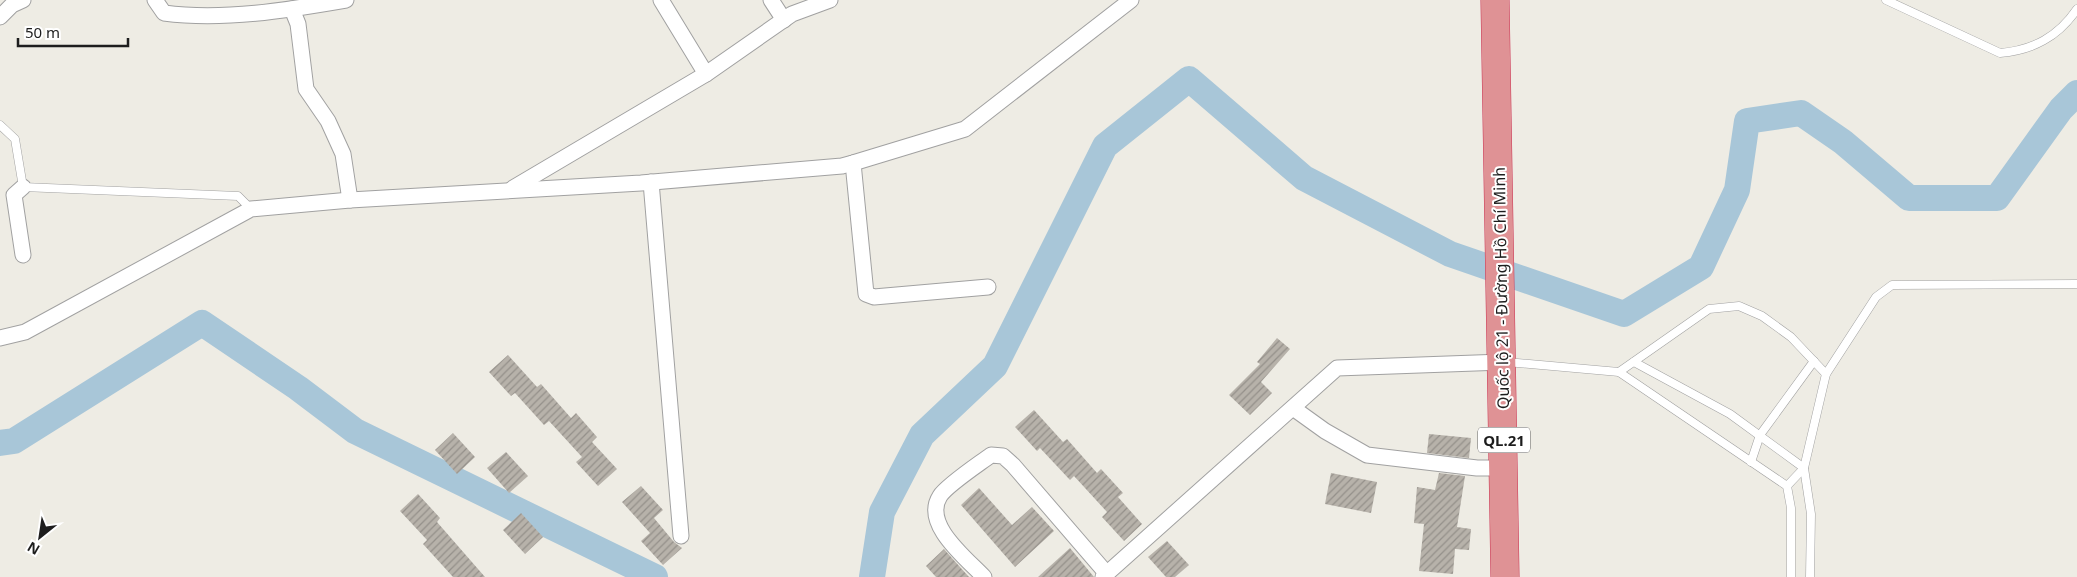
<svg xmlns="http://www.w3.org/2000/svg" width="2077" height="577" font-family="'Noto Sans',sans-serif">
<style>
.lines{fill:none;stroke-linecap:round;stroke-linejoin:round}
.river{stroke:#a8c6d8;stroke-width:26}
.building{fill:url(#building-hatch)}
.lane-casing{stroke:#a1a1a1;stroke-width:9}
.street-casing{stroke:#a1a1a1;stroke-width:17}
.highway-casing{stroke:#cb3251;stroke-width:29}
.lane{stroke:#fff;stroke-width:8}
.street{stroke:#fff;stroke-width:15}
.highway{stroke:#df9295;stroke-width:28}
.labels{text-anchor:middle;dominant-baseline:central;stroke-width:4;stroke-linejoin:round;paint-order:stroke}
.shield{fill:#fff;stroke:#616161;stroke-width:1}
.shield-label{font-size:15px;font-weight:bold;fill:#1d1d1d}
.street-label{font-size:16px;fill:#1d1d1d;stroke:#fff}
</style>
<defs>
<pattern id="building-hatch" width="6" height="6" patternUnits="userSpaceOnUse" patternTransform="scale(1.25)"><rect width="6" height="6" fill="#b7b2aa"/><path d="M-1 1l2-2M0 6l6-6M5 7l2-2" fill="none" stroke="#94908a"/></pattern>
</defs>
<rect width="100%" height="100%" fill="#eeece4"/>
<g class="lines">
<!-- river -->
<g class="river">
<path d="M0,443L14,441L202,323L298,388L355,431L655,577"/>
<path d="M872,577L882,512L922,435L995,366L1105,146L1189,79L1304,178L1450,254L1624,314L1701,267L1737,190L1747,121L1801,113L1843,142L1909,198H1997L2061,109L2077,93"/>
</g>
</g>
<!-- building -->
<g class="building">
<path d="M1277,338L1290,349L1261,382L1272,393L1250,415L1229,395L1260,364L1257,362Z"/>
<path d="M508,355L537,387L541,384L571,418L576,413L597,437L592,442L617,469L598,486L576,462L582,457L549,421L544,425L515,393L511,396L489,372Z"/>
<path d="M1034,410L1063,442L1067,439L1097,473L1101,469L1123,493L1118,497L1142,524L1124,541L1102,517L1107,512L1074,476L1070,480L1040,448L1037,451L1015,427Z"/>
<path d="M453,433L475,457L457,474L435,450Z"/>
<path d="M1429,434L1471,438L1469,458L1427,453Z"/>
<path d="M506,452L528,476L509,493L487,468Z"/>
<path d="M1331,473L1377,482L1371,513L1325,504Z"/>
<path d="M1439,473L1465,476L1457,527L1471,529L1469,550L1455,549L1453,574L1419,571L1424,524L1414,523L1417,487L1435,490Z"/>
<path d="M641,486L663,510L654,518L674,542L682,548L663,565L641,541L650,533L622,502Z"/>
<path d="M979,488L1012,525L1032,507L1054,531L1015,567L961,505Z"/>
<path d="M418,494L440,518L437,522L485,577H453L423,544L427,540L400,511Z"/>
<path d="M521,513L543,537L525,554L503,530Z"/>
<path d="M1167,541L1189,565L1175,577H1166L1148,557Z"/>
<path d="M1070,548L1094,577H1038Z"/>
<path d="M944,549L951,557L969,577H936L926,566Z"/>
</g>
<g class="lines">
<!-- lane casing -->
<g class="lane-casing">
<g id="lane">
<path d="M1886,0L2000,53C2033,50 2058,37 2077,9"/>
<path d="M0,125L15,139L23,187L238,196L251,209"/>
<path d="M1506,362L1619,372L1787,486L1791,508V577"/>
<path d="M1634,362L1730,414L1804,468L1811,514L1810,577"/>
<path d="M1619,372L1709,309L1739,306L1762,316L1791,337L1826,374"/>
<path d="M1751,462L1760,435L1814,361"/>
<path d="M1787,486L1804,468L1826,374L1876,297L1892,285L2077,284"/>
</g>
</g>
<!-- street casing -->
<g class="street-casing">
<g id="street">
<path d="M155,0L164,13C223,21 288,10 346,0"/>
<path d="M661,0L706,74"/>
<path d="M771,0L784,20"/>
<path d="M292,9L298,24L306,89L328,121L343,154L350,200"/>
<path d="M0,17L12,5L23,0"/>
<path d="M853,163L866,294L874,297L988,287"/>
<path d="M651,182L681,536"/>
<path d="M513,188L706,74L792,14L830,0"/>
<path d="M23,255L14,195L23,187"/>
<path d="M0,338L25,332L251,209L350,200L641,183L842,166L853,163L965,129L1131,0"/>
<path d="M1293,408L1325,431L1367,455L1477,468H1504"/>
<path d="M984,577C966,558 922,524 940,496C947,485 979,464 991,455L1003,456L1013,465L1107,574"/>
<path d="M1103,577L1337,368L1503,362"/>
</g>
</g>
<!-- highway casing -->
<g class="highway-casing">
<path id="highway" d="M1495,0L1505,577"/>
</g>
<!-- lane -->
<use href="#lane" class="lane"/>
<!-- street -->
<use href="#street" class="street"/>
<!-- highway -->
<use href="#highway" class="highway"/>
</g>
<g class="labels">
<!-- shield labels -->
<rect class="shield" x="1478" y="427.5" width="52" height="25" rx="4"/>
<g class="shield-label">
<text x="1504" y="440">QL.21</text>
</g>
<!-- street labels -->
<g class="street-label">
<text transform="translate(1501 288) rotate(-91)">Quốc lộ 21 - Đường Hồ Chí Minh</text>
</g>
</g>
<!-- north arrow -->
<g transform="translate(40 537) rotate(210)" stroke="#ffffff" stroke-width="4" paint-order="stroke">
<path d="M0-4L9 19L0 12L-9 19Z" fill="#1d1d1d"/>
<text y="-8" font-size="14" font-weight="bold" text-anchor="middle" fill="#1d1d1d">N</text>
</g>
<!-- scale -->
<path d="M18 38v8h110v-8" fill="none" stroke="#1d1d1d" stroke-width="2.5"/>
<text x="25" y="38" font-size="15" fill="#1d1d1d" stroke="#ffffff" stroke-width="4" paint-order="stroke">50 m</text>
</svg>
